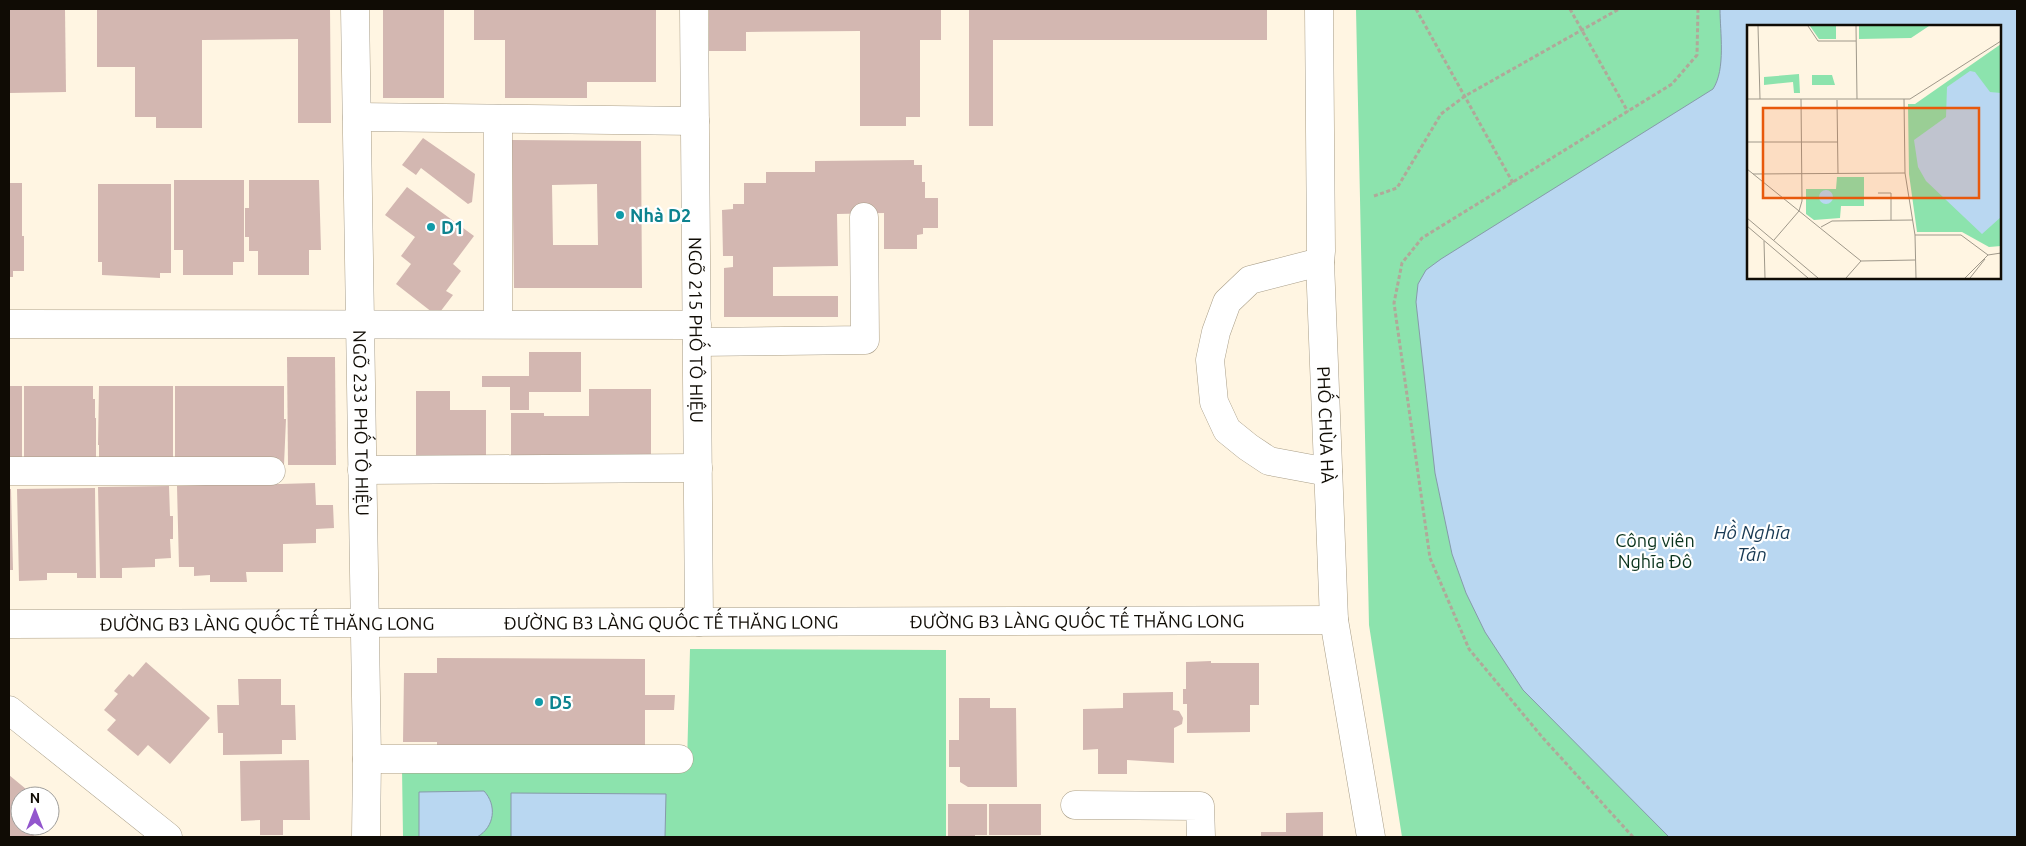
<svg xmlns="http://www.w3.org/2000/svg" width="2026" height="846" font-family="Ubuntu,sans-serif">
<style>
.green{fill:#8ce3ad;fill-rule:evenodd}
.water{fill:#b9d7f1;stroke:#869aaa;fill-rule:evenodd}
.building{fill:#d3b7b1;fill-rule:evenodd}
.lines{fill:none;stroke-linecap:round;stroke-linejoin:round}
.minor-casing{stroke:#a99e88;stroke-width:29}
.path{stroke:#b0a899;stroke-width:3;stroke-dasharray:4 2.5;stroke-linecap:butt}
.minor{stroke:#fff;stroke-width:28}
.culture-dot{fill:#0f9aa8;stroke:#fff;stroke-width:2}
.labels{text-anchor:middle;dominant-baseline:central;stroke-width:4.5;stroke-linejoin:round;paint-order:stroke}
.culture-label{font-size:18px;font-weight:bold;fill:#0d838f;stroke:#fff;text-anchor:start}
.street-label{font-size:18px;fill:#100c05;stroke:#fff}
.park-label{font-size:18px;fill:#09321c;stroke:#fff}
.water-label{font-size:19px;font-style:italic;fill:#183953;stroke:#fff}
.inset-road{fill:none;stroke:#9f988a;stroke-width:1}
.view{fill:#e8590c;fill-opacity:0.15;stroke:#e8590c;stroke-width:2.5}
.inset-edge{fill:none;stroke:#100c05;stroke-width:2.5}
</style>
<rect width="100%" height="100%" fill="#fff5e2"/>
<!-- green -->
<g class="green">
<path d="M1356,9H2017V837H1402L1369,625ZM1748,26H2000V278H1748Z"/>
<path d="M690,649L946,650V837H403L402,768L687,765Z"/>
</g>
<!-- water -->
<g class="water">
<path d="M1720,9H2017V837H1669L1523,690L1485,632L1466,593L1452,554L1435,473L1416,302L1418,284L1426,270L1441,259L1713,89C1726,69 1720,32 1720,9ZM1748,26H2000V278H1748Z"/>
<path d="M484,791C497,805 495,827 477,837H419V792Z"/>
<path d="M511,793L666,794L665,837H511Z"/>
</g>
<!-- building -->
<g class="building">
<path d="M9,9H65L66,92L9,93Z"/>
<path d="M97,9H330L331,123H298V39L202,40V128H156V117H135V67H97Z"/>
<rect x="383" y="9" width="61" height="89"/>
<path d="M474,9H656V82H587V98H505V40H474Z"/>
<path d="M709,9H941V40H920V117H906V126H860V31L746,32V51H709Z"/>
<path d="M969,9H1267V40H993V126H969Z"/>
<path d="M423,138L475,174L472,202L468,204L421,168L416,175L402,165Z"/>
<path d="M512,140L641,141L642,288H514ZM597,184L598,245H553L552,185Z"/>
<path d="M914,160V165H922V182H925V198H938V228H923V234L917,235V249H884V213L837,214L838,266L773,267V296H838V317H724V268L733,267V256H723L722,210L733,209V204H744V183H766V172H815V161Z"/>
<path d="M174,180H244V262H233V275H183V250H174Z"/>
<path d="M249,180H319L321,250H309V275H258V251H249V237H245V208H249Z"/>
<path d="M9,183H22V236H24V271H13V277H9Z"/>
<path d="M98,184H171V273H160V278L102,275V262H98Z"/>
<path d="M407,187L474,236L453,264L461,271L446,291L453,295L437,316L396,284L411,264L401,256L415,237L385,215Z"/>
<path d="M529,352H581V392H529V410H510V387H482V376H529Z"/>
<path d="M287,357H335L336,465H288Z"/>
<rect x="9" y="386" width="13" height="80"/>
<path d="M24,386H93V399H95V418H96V466H24Z"/>
<path d="M99,386H173V465L99,466V445H98Z"/>
<path d="M175,386H284V419H286L284,465H175Z"/>
<path d="M589,389H651V457L511,458V413H544V416H589Z"/>
<path d="M416,391H450V410H486V458H416Z"/>
<path d="M205,474H245V485L315,483L316,505H333L334,528L316,529V543L283,544V572H246L247,582H210V575L194,576V567H179L177,486L205,485Z"/>
<path d="M169,486L170,516H173V539H170L171,558L155,559V567L122,568V578H100L98,487Z"/>
<path d="M95,488L96,578H77V573H47V580L19,581L17,489Z"/>
<path d="M9,489H11L13,570H9Z"/>
<path d="M437,658L645,659V695H675L674,710H645V754L437,753V742H403L404,673H437Z"/>
<path d="M1211,661V663H1259V705H1250V732L1187,733V704H1183V689H1186V662Z"/>
<path d="M146,662L210,718L170,764L148,745L138,756L107,730L116,720L104,710L118,694L114,691L129,674L133,677Z"/>
<path d="M238,679H281V705H295L296,740H282V754L223,755V733H218L217,705H239Z"/>
<path d="M1173,692V710L1179,711L1183,718L1182,724L1174,728V763L1127,760V774H1098V749L1083,750V709L1123,708V693Z"/>
<path d="M959,698H990V708H1016L1017,787H968L960,782V767H949V740H959Z"/>
<path d="M309,760L310,820H283V835H260V820L241,821L240,761Z"/>
<path d="M9,775L32,794L30,796H20V826H32L34,837H9Z"/>
<path d="M948,804H987V835H975V837H948Z"/>
<rect x="989" y="804" width="52" height="31"/>
<path d="M1323,812V837H1261V832H1286V813Z"/>
</g>
<g class="lines">
<!-- minor casing -->
<g class="minor-casing">
<g id="minor">
<path id="s1" d="M355,9L367,759L366,837"/>
<path id="s2" d="M694,9L699,622"/>
<path id="s3" d="M1319,9L1321,251L1320,262L1334,620L1371,837"/>
<path d="M357,117L695,121"/>
<path d="M498,119V324"/>
<path d="M1320,262L1250,280L1227,302L1216,332L1210,360L1214,402L1227,430L1248,447L1269,461L1328,472"/>
<path d="M9,324L697,325"/>
<path d="M697,342L865,340L864,217"/>
<path d="M362,470L698,468"/>
<path d="M9,471H271"/>
<path id="s4" d="M9,624L1334,620"/>
<path d="M9,710L168,837"/>
<path d="M367,759H679"/>
<path d="M1075,805L1200,806L1201,837"/>
</g>
</g>
<!-- path -->
<g class="path">
<path d="M1416,9L1513,183"/>
<path d="M1570,9L1628,112"/>
<path d="M1374,196L1397,188L1441,114L1465,96L1619,9"/>
<path d="M1633,837L1543,738L1469,649L1430,558L1394,303L1402,263L1422,238L1672,84L1697,55L1698,9"/>
</g>
<!-- minor -->
<use href="#minor" class="minor"/>
</g>
<!-- markers -->
<g class="culture-dot">
<circle cx="620" cy="215" r="5"/>
<circle cx="431" cy="227" r="5"/>
<circle cx="539" cy="702" r="5"/>
</g>
<g class="labels">
<!-- culture labels -->
<g class="culture-label">
<text x="630" y="215">Nhà D2</text>
<text x="441" y="227">D1</text>
<text x="549" y="702">D5</text>
</g>
<!-- street labels -->
<g class="street-label">
<text stroke="none"><textPath href="#s2" startOffset="321">NGÕ 215 PHỐ TÔ HIỆU</textPath></text>
<text stroke="none"><textPath href="#s1" startOffset="414">NGÕ 233 PHỐ TÔ HIỆU</textPath></text>
<text stroke="none"><textPath href="#s3" startOffset="416">PHỐ CHÙA HÀ</textPath></text>
<text stroke="none"><textPath href="#s4" startOffset="1068">ĐƯỜNG B3 LÀNG QUỐC TẾ THĂNG LONG</textPath></text>
<text stroke="none"><textPath href="#s4" startOffset="662">ĐƯỜNG B3 LÀNG QUỐC TẾ THĂNG LONG</textPath></text>
<text stroke="none"><textPath href="#s4" startOffset="258">ĐƯỜNG B3 LÀNG QUỐC TẾ THĂNG LONG</textPath></text>
</g>
<!-- park labels -->
<g class="park-label">
<text x="1655" y="540">Công viên<tspan x="1655" dy="21">Nghĩa Đô</tspan></text>
</g>
<!-- water labels -->
<g class="water-label">
<text x="1752" y="532">Hồ Nghĩa<tspan x="1752" dy="22">Tân</tspan></text>
</g>
</g>
<!-- overview -->
<g transform="translate(1747 25)">
<rect width="254" height="254" fill="#fff5e2"/>
<path d="M63,1H89V14H72ZM112,1H182L164,13L112,14ZM254,19V221L242,222L215,207H170L162,149L161,79H168ZM52,49L53,68H47L46,57L17,60V52ZM65,50H85L88,60H65ZM90,152H117V181H94L93,193L67,195L59,189V164H89Z" fill="#8ce3ad"/>
<path d="M223,46L228,47L243,67L254,68V192L235,209L179,156L171,142L167,115L199,92L200,62ZM72 172a7 7 0 1 1 14 0a7 7 0 1 1-14 0Z" fill="#b9d7f1"/>
<path class="inset-road" d="M11,1L13,74M61,1L71,16H109M109,1L110,74M0,74H163L254,16M157,74L158,148L168,210L169,253M90,75L91,149M0,117H91M0,144L114,236L168,235M6,149L158,148M131,168H144V195M0,193L71,253M0,201L61,253M74,202L85,196L166,195M168,210H214L241,230M27,215L52,186L55,176L54,74M17,216L18,253M99,253L114,236M218,253L241,230L254,228M223,253L238,234"/>
<path class="view" d="M16,83H232V173H16Z"/>
<rect width="254" height="254" class="inset-edge"/>
</g>
<!-- border -->
<rect width="2026" height="846" fill="none" stroke="#100c05" stroke-width="20"/>
<!-- north arrow -->
<g transform="translate(35 811)"><circle r="24" fill="#ffffff" stroke="#9f9e9b"/>
<path d="M0-4L9 19L0 12L-9 19Z" fill="#9256cd"/>
<text y="-8" font-size="14" font-weight="bold" text-anchor="middle" fill="#100c05">N</text>
</g>
</svg>
